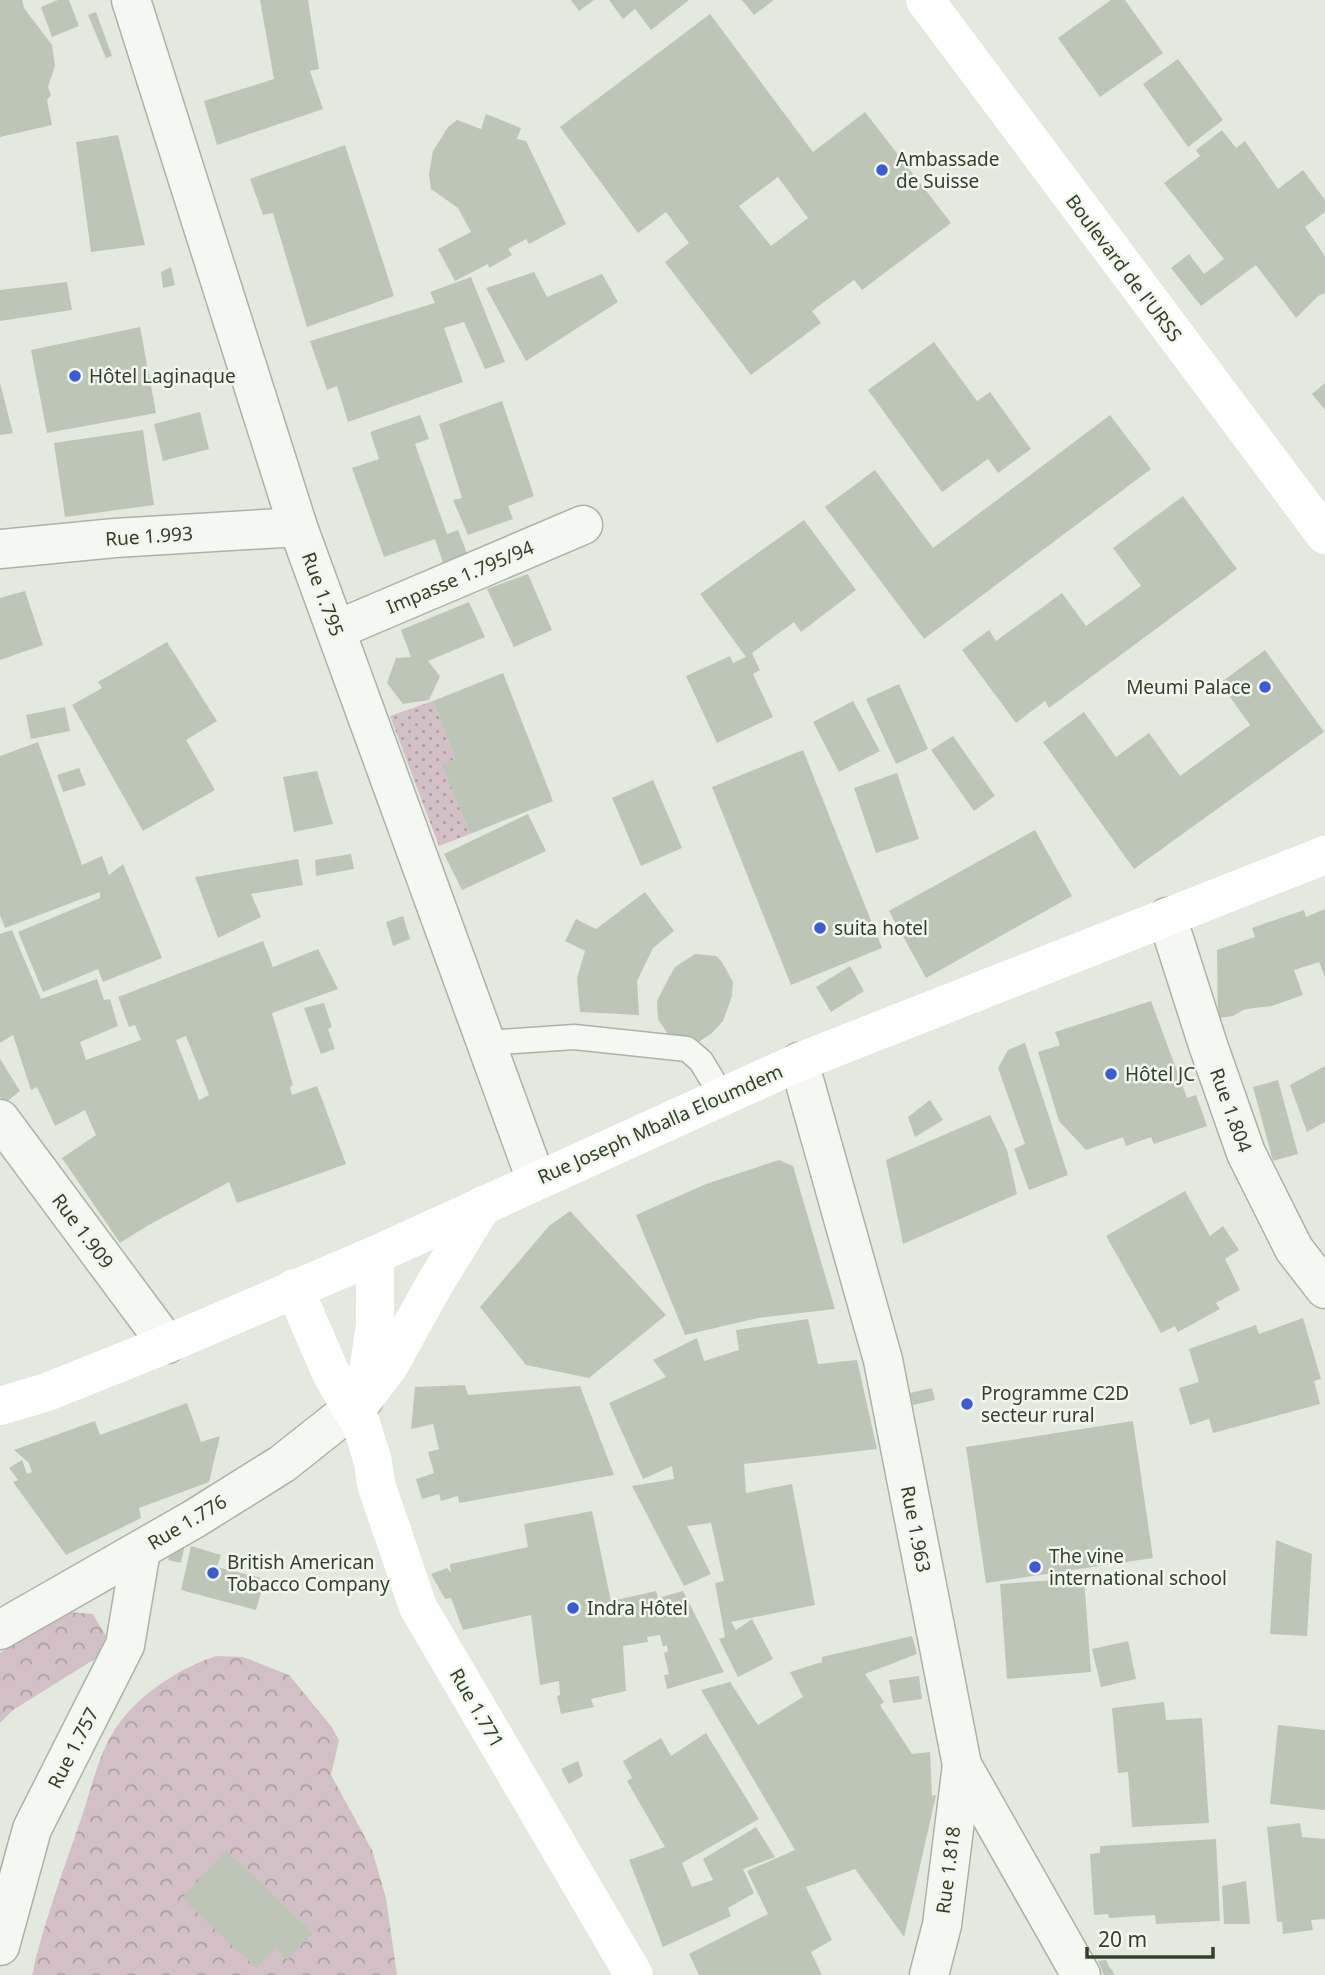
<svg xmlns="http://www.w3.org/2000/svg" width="1325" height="1975" font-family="'Noto Sans',sans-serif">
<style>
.grass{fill:url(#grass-dots)}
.forest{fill:url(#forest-crowns)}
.building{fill:#bdc6b6;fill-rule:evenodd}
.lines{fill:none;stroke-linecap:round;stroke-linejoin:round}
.lane-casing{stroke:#aab3a4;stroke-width:27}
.street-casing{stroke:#aab3a4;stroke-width:41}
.lane{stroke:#f4f7f2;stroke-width:24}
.street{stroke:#f4f7f2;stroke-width:38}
.secondary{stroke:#fff;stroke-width:38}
.poi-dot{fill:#3d5bd5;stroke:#f2f6ef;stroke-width:2.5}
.labels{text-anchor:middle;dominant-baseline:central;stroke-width:5;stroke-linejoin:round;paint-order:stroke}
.poi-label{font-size:19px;fill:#324127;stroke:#f2f6ef;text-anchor:start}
.street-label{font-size:19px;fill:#324127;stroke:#f2f6ef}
</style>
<defs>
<pattern id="grass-dots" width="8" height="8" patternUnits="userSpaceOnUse" patternTransform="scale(1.75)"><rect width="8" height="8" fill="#d3c0c6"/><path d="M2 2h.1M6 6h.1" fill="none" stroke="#ac9ea1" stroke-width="1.8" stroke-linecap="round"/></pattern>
<pattern id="forest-crowns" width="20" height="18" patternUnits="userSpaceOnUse" patternTransform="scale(1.75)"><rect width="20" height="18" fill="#d3c0c6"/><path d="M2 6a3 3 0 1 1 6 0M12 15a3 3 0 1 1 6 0" fill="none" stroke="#ac9ea1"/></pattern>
</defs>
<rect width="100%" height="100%" fill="#e3e9df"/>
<!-- grass -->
<path class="grass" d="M433,701L455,759L443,764L470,834L439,846L390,716Z"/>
<!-- forest -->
<g class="forest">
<path d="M69,1612L93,1614L106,1636L98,1657L13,1710L0,1723V1653Z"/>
<path d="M216,1656L243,1657L289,1675L331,1726L339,1740L331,1775L372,1850L386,1898L397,1975H32C44,1921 64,1869 82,1816C92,1786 100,1748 120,1722C143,1692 180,1668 216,1656Z"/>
</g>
<!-- building -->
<g class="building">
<path d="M0,0H22L24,8L52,45L55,66L48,87L51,95L47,100L52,125L0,137Z"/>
<path d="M58,0H69L79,26L52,37L41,7Z"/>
<path d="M260,0H308L319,69L310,71L323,109L217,145L204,101L274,79Z"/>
<path d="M571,0H594L579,11Z"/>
<path d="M609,0H689L651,30L635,9L623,19Z"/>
<path d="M742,0H774L754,15Z"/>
<path d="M1111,0H1125L1163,53L1100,97L1058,38Z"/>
<path d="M96,12L112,56L106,58L88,15Z"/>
<path d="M710,14L813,152L865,112L951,223L862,290L854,280L812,311L821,323L751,375L665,262L689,243L666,212L638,233L560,127ZM778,177L808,218L771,246L739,206Z"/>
<path d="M1178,59L1223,120L1188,147L1143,84Z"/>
<path d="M486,114L521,128L517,139L526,141L566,224L529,244L526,239L508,249L512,255L489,268L488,264L455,281L438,249L471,232L458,208L431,189L429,174L433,151L448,127L457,120L481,129Z"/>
<path d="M1222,130L1236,148L1245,141L1278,189L1303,170L1325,200V212L1305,227L1325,256V293L1318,296L1296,318L1256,265L1201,306L1171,268L1189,254L1204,274L1224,259L1164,183L1200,156L1196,150Z"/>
<path d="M118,135L145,245L91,252L76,142Z"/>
<path d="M345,145L394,296L307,327L273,213L263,215L250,179Z"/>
<path d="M171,267L175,285L163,288L161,272Z"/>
<path d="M534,272L547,297L602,274L618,302L526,361L486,288Z"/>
<path d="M471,277L505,362L485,369L464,322L444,328L463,382L348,422L337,386L327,390L310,341L435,303L430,292Z"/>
<path d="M67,282L72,310L0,321V290Z"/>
<path d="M140,327L156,413L47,433L31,350Z"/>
<path d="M934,342L977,401L990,392L1031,449L998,473L988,459L942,492L868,390Z"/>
<path d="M0,383L13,433L0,435Z"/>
<path d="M1325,383V410L1312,394Z"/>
<path d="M502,401L534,496L508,506L513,519L468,535L453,500L462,498L439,424Z"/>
<path d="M200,412L209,449L163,461L154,424Z"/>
<path d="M420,415L429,439L415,444L447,534L458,530L468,556L444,566L435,539L384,557L352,468L379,459L370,432Z"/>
<path d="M1110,415L1151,469L924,639L825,507L875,470L933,548Z"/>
<path d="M143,430L154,505L65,517L54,443Z"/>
<path d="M1183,496L1237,569L1049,708L1045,701L1016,723L962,650L989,630L996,641L1062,593L1086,626L1141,586L1113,548Z"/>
<path d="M804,520L856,590L801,632L794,622L752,653L760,670L753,674L773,717L717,743L686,676L730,656L733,663L746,657L700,594Z"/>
<path d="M528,574L552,630L514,647L487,589Z"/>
<path d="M25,591L43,645L0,660V598Z"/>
<path d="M469,602L485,637L428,661L440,676L429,700L403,704L387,683L396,658L411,657L401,630Z"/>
<path d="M167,642L217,721L186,740L215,790L143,831L72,705L102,688L98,682Z"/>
<path d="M1265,650L1324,732L1134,869L1043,742L1084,712L1116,757L1149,733L1180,776L1250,725L1220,683Z"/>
<path d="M503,673L553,801L470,834L442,764L455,759L433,701Z"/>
<path d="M899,684L928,749L896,764L866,699Z"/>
<path d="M853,701L880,751L839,772L813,722Z"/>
<path d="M65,707L70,731L31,739L26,715Z"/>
<path d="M953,736L995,796L974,811L931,750Z"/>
<path d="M38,742L82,865L102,856L109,875L123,864L162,958L103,982L98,969L43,992L18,932L100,898V892L5,928L0,915V756Z"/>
<path d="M803,750L882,948L791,985L712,787Z"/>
<path d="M79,768L86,785L63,792L57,775Z"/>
<path d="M317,771L333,824L294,832L283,777Z"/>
<path d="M897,773L919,839L876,853L854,788Z"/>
<path d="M653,780L682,848L641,866L612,798Z"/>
<path d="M528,814L546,851L462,890L444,854Z"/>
<path d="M1035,830L1072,896L926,978L889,911Z"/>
<path d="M351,854L354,869L316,876L315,860Z"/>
<path d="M298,859L303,885L251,894L261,917L218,938L195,877Z"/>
<path d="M645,892L674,931L653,948L637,981L639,1015L580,1012L577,978L585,951L565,941L576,919L596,929Z"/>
<path d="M1325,909V977L1319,962L1294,970L1303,995L1272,1006L1254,1008L1243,1010L1233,1016L1218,1018L1217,950L1255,937L1252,928L1304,910L1306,917Z"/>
<path d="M403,916L410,939L393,946L386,922Z"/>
<path d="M12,930L41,999L97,979L104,1000L110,999L118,1026L80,1042L86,1060L141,1040L135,1025L129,1027L118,997L263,941L273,967L318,949L338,989L272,1013L293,1085L290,1087L292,1095L317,1086L346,1164L237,1203L229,1182L147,1226L120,1243L62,1158L96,1135L85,1110L55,1126L37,1087L31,1090L13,1035L0,1043V934ZM186,1036L209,1095L199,1100L176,1040Z"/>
<path d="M695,954L716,956L722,962L733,982L732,996L723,1021L712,1033L696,1044L670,1037L658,1019L657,1001L665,985L675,967Z"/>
<path d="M850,966L864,991L831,1012L816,987Z"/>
<path d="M1151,1001L1187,1098L1196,1095L1207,1126L1154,1144L1151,1137L1126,1146L1123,1137L1086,1150L1059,1121L1038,1052L1060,1045L1055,1032Z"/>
<path d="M324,1003L332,1027L328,1029L335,1049L321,1054L304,1008Z"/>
<path d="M1025,1043L1068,1175L1029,1190L1014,1149L1025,1144L998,1068L1008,1050Z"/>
<path d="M0,1059L20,1091L5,1103L0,1097Z"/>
<path d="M1325,1066V1122L1307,1132L1290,1085Z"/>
<path d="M1278,1080L1298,1154L1273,1161L1253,1087Z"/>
<path d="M930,1100L943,1120L915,1137L908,1117Z"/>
<path d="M990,1115L1007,1150L1017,1194L903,1244L886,1160Z"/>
<path d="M779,1160L793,1166L835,1309L758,1318L685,1335L636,1215L706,1184Z"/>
<path d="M1185,1191L1210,1236L1223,1226L1239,1250L1225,1259L1240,1290L1216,1303L1220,1309L1178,1332L1175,1326L1161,1333L1106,1236Z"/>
<path d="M570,1211L666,1315L589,1378L526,1365L480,1307L549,1226Z"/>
<path d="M1303,1318L1321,1379L1314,1381L1320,1404L1213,1433L1209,1419L1190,1425L1179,1388L1199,1382L1189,1349L1256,1325L1259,1334Z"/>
<path d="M808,1319L818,1364L857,1360L877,1449L744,1464L746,1493L792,1484L815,1605L731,1622L736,1630L752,1619L773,1659L738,1677L719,1639L725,1637L715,1583L724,1581L711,1523L687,1526L711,1574L684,1586L632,1486L674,1479L672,1466L643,1479L609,1403L666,1377L653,1360L697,1338L704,1361L739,1350L736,1330Z"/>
<path d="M465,1385L468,1395L580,1386L614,1475L459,1503L458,1496L441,1501L439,1494L422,1499L416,1479L434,1473L428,1452L439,1449L433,1424L411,1429L415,1387Z"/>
<path d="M932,1388L935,1400L913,1405L910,1393Z"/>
<path d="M187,1403L201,1442L220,1436L209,1482L139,1508L141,1518L66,1555L13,1482L18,1480L9,1468L22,1460L27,1474L32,1472L29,1463L14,1450L95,1421L100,1435Z"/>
<path d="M1133,1421L1153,1558L986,1583L966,1447Z"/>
<path d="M592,1511L611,1601L656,1591L658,1598L683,1591L724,1672L667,1689L664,1675L669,1674L664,1653L668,1651L667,1645L663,1647L660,1635L647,1637L648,1642L623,1646L626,1691L591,1699L594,1707L561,1714L557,1696L560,1695L559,1681L540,1685L531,1615L463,1630L451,1598L445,1599L431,1574L447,1568L451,1573L450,1564L528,1547L524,1524Z"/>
<path d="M1276,1540L1312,1554L1307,1636L1270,1634Z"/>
<path d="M173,1541L185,1543L181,1563L168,1560Z"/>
<path d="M191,1546L221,1555L217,1567L265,1579L256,1610L181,1590Z"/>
<path d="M1084,1578L1091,1672L1007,1679L1000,1584Z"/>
<path d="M912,1636L917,1654L865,1674L884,1702L880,1705L912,1754L930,1752L932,1796L936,1795L904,1937L855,1869L806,1887L832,1940L811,1952L822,1975H699L689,1954L768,1914L747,1871L795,1850L701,1690L730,1682L758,1725L803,1697L790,1672L822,1662V1657Z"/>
<path d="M1128,1641L1136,1679L1101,1687L1092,1649Z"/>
<path d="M919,1676L922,1699L893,1703L889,1680Z"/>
<path d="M1164,1702L1166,1720L1202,1718L1209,1823L1132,1827L1128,1772L1118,1773L1112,1708Z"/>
<path d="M1278,1725L1325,1730V1810L1270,1804Z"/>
<path d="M706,1733L759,1819L682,1863L692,1887L713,1880L703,1859L756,1827L775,1857L743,1869L754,1893L728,1908L731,1916L663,1947L629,1860L665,1847L627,1781L632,1778L623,1761L661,1738L671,1756Z"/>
<path d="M578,1761L583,1776L569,1784L561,1769Z"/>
<path d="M1300,1823L1302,1837L1325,1839V1919L1311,1920L1313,1930L1283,1934L1282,1922H1277L1267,1827Z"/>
<path d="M1216,1839L1220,1921L1156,1924L1155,1915L1109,1918L1108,1914L1094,1915L1090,1854L1100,1853V1846Z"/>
<path d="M226,1850L313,1933L287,1960L275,1948L256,1968L182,1898Z"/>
<path d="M1246,1881L1250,1924H1224L1222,1886Z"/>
<path d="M1106,1960L1109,1966L1115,1975H1104L1098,1961Z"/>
</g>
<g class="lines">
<!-- lane casing -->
<g class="lane-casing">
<path id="lane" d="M486,1043L574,1037L687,1049L701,1061L722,1096"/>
</g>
<!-- street casing -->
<g class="street-casing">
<g id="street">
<path d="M131,0L298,527L536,1180"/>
<path d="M0,549L115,538L298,527"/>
<path d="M336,630L583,525"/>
<path d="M1167,917L1208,1045L1246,1153L1294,1249L1325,1289"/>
<path d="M799,1062L883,1360L962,1765L1081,1975"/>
<path d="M0,1119L167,1344"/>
<path d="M0,1630L194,1519L282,1464L364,1399"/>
<path d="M0,1946L32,1829L125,1645L141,1550"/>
<path d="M929,1975L942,1925L962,1765"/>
</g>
</g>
<!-- lane -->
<use href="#lane" class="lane"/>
<!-- street -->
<use href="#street" class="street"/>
<!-- secondary -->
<g class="secondary">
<path d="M925,0L1325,535"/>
<path d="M294,1288L330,1371L351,1409L361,1423L373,1462L376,1484L418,1607L634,1975"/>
<path d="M365,1393L375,1325V1255"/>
<path d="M364,1399L389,1366L434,1285L483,1205"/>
<path d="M0,1406L47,1392L167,1344L375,1255L799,1062L1325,855"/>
</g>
</g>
<!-- markers -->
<g class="poi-dot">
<circle cx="882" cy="170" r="7"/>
<circle cx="75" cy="376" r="7"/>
<circle cx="1265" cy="687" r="7"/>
<circle cx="820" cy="928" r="7"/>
<circle cx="1111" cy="1074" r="7"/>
<circle cx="967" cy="1404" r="7"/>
<circle cx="1035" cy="1567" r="7"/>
<circle cx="213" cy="1573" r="7"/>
<circle cx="573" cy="1608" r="7"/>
</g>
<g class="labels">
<!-- poi labels -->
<g class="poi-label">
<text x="896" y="159">Ambassade<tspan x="896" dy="22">de Suisse</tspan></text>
<text x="89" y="376">Hôtel Laginaque</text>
<text x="1251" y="687" text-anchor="end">Meumi Palace</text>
<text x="834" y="928">suita hotel</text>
<text x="1125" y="1074">Hôtel JC</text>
<text x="981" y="1393">Programme C2D<tspan x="981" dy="22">secteur rural</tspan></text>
<text x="1049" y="1556">The vine<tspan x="1049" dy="22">international school</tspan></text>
<text x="227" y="1562">British American<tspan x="227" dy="22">Tobacco Company</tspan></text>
<text x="587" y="1608">Indra Hôtel</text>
</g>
<!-- street labels -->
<g class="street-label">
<text transform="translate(1124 268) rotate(53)">Boulevard de l'URSS</text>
<text transform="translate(149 536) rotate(-4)">Rue 1.993</text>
<text transform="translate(460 577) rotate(-23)">Impasse 1.795/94</text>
<text transform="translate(323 594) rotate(70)">Rue 1.795</text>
<text transform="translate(1231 1110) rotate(70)">Rue 1.804</text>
<text transform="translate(660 1124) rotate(-24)">Rue Joseph Mballa Eloumdem</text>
<text transform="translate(83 1231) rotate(53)">Rue 1.909</text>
<text transform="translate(187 1522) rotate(-31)">Rue 1.776</text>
<text transform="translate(916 1529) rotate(79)">Rue 1.963</text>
<text transform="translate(477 1708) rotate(60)">Rue 1.771</text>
<text transform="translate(73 1748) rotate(-63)">Rue 1.757</text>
<text transform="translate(948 1870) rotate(-83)">Rue 1.818</text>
</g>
</g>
<!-- scale -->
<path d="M1087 1947v10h126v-10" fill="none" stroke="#324127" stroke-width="3.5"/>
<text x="1098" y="1947" font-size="21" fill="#324127" stroke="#f2f6ef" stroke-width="5" paint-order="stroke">20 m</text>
</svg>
